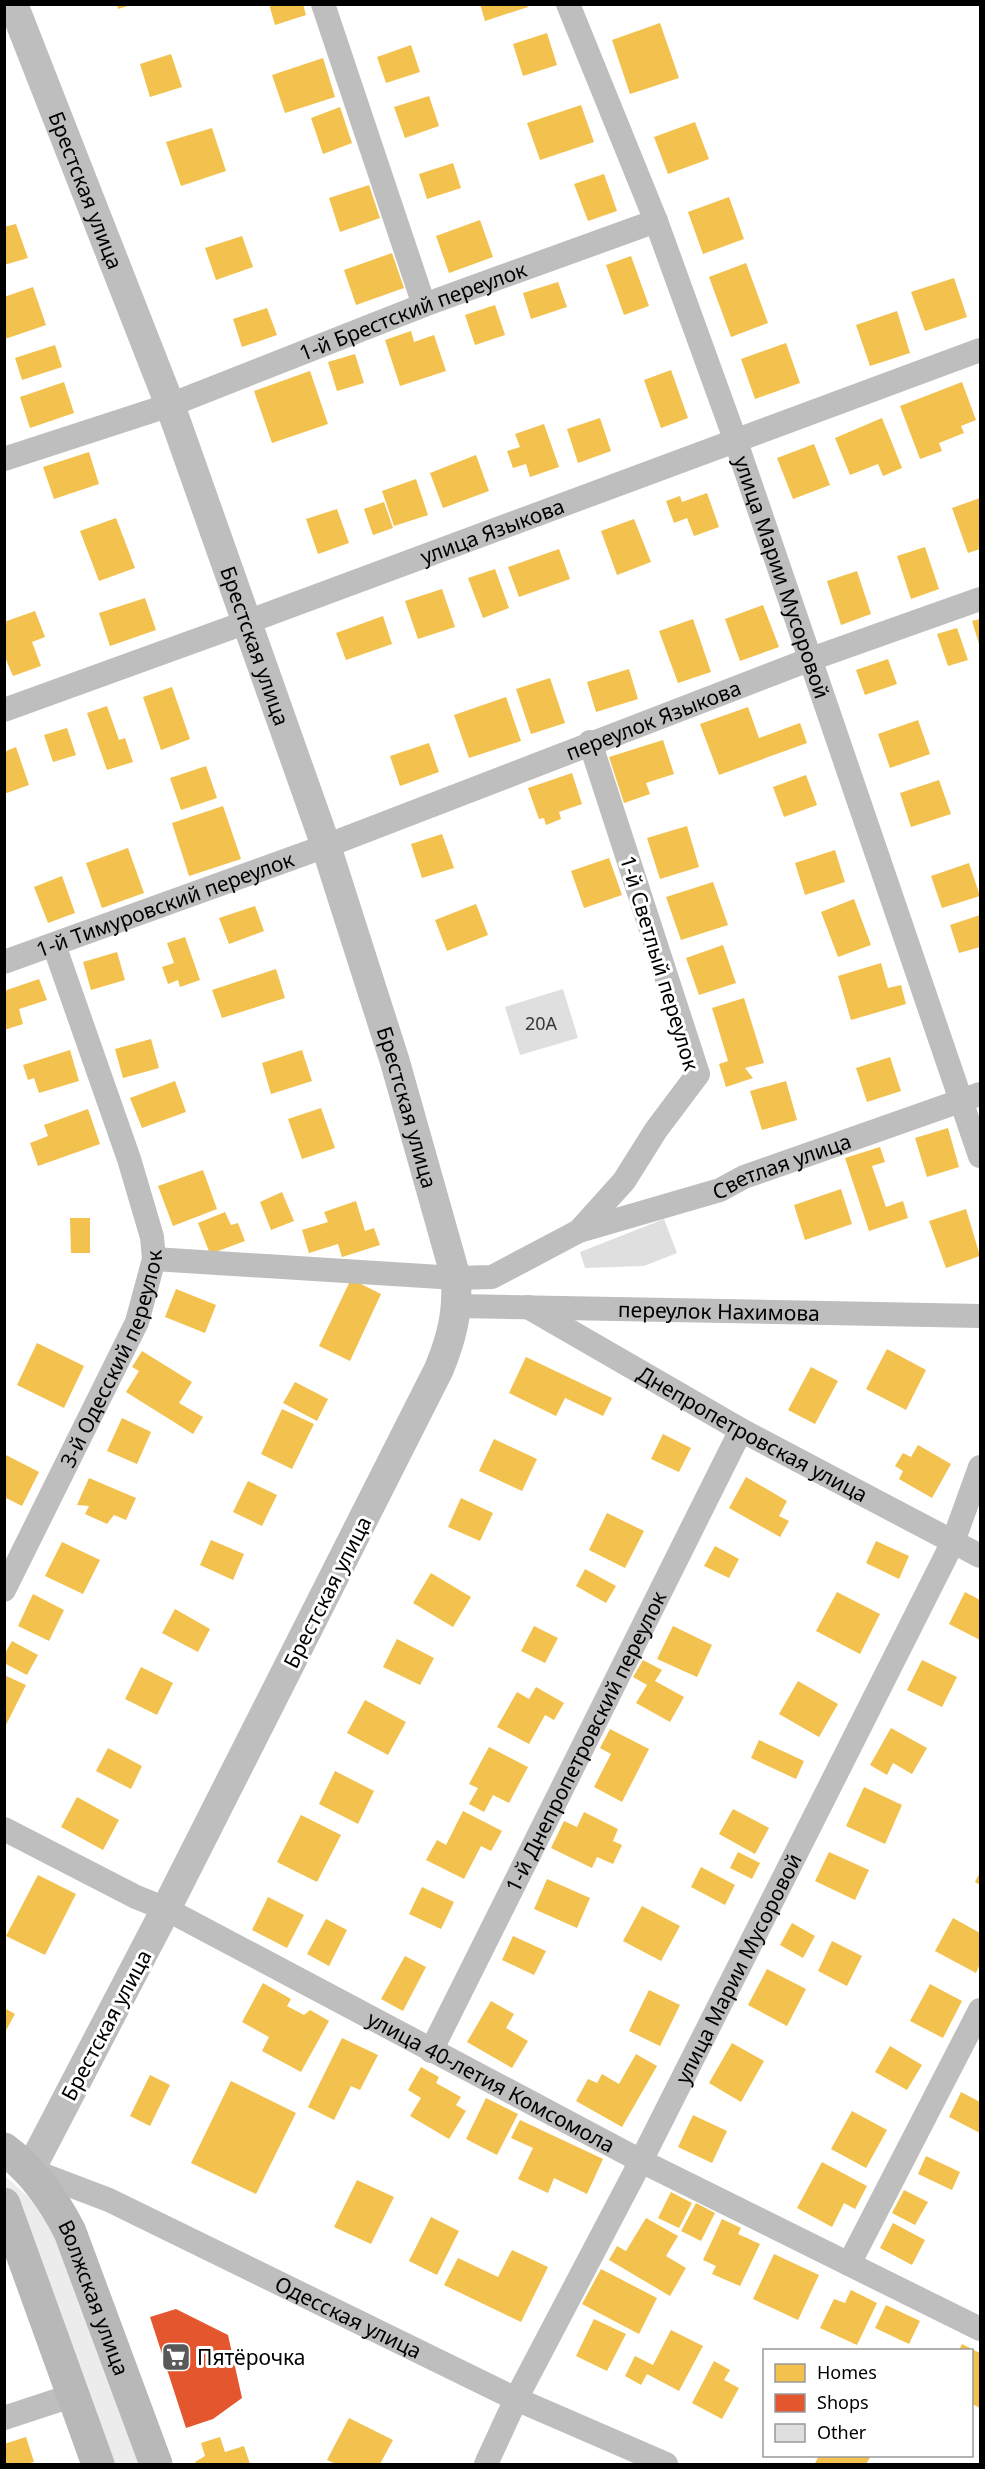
<svg xmlns="http://www.w3.org/2000/svg" width="985" height="2469" font-family="'Noto Sans',sans-serif">
<style>
.green{fill:#ececec}
.homes{fill:#f2c14e}
.shops{fill:#e4572e}
.building{fill:#dfdfdf}
.lines{fill:none;stroke-linecap:round;stroke-linejoin:round}
.minor{stroke:#bebebe;stroke-width:24}
.tertiary{stroke:#bebebe;stroke-width:30}
.secondary{stroke:#b8b8b8;stroke-width:33}
.labels{text-anchor:middle;dominant-baseline:central;stroke-width:6;stroke-linejoin:round;paint-order:stroke}
.number-label{font-size:18px;fill:#383838}
.street-label{font-size:21px;fill:#000;stroke:#fff}
.poi-label{font-size:21px;fill:#000;stroke:#fff;text-anchor:start}
</style>
<rect width="100%" height="100%" fill="#fff"/>
<!-- green -->
<path class="green" d="M5,2176L54,2220L142,2464H106L5,2187Z"/>
<!-- homes -->
<g class="homes">
<path d="M117,4H131V5L118,9Z"/>
<path d="M269,4H303L306,15L275,25Z"/>
<path d="M480,4H527L528,7L485,21Z"/>
<path d="M660,23L679,78L630,94L612,40Z"/>
<path d="M547,33L557,65L523,76L513,44Z"/>
<path d="M411,45L420,72L386,83L377,57Z"/>
<path d="M171,54L182,87L150,97L140,64Z"/>
<path d="M323,58L335,97L285,113L272,75Z"/>
<path d="M429,96L439,126L405,138L394,107Z"/>
<path d="M581,105L594,142L540,160L527,123Z"/>
<path d="M340,107L352,143L323,154L311,118Z"/>
<path d="M695,122L709,159L668,174L654,137Z"/>
<path d="M212,128L226,171L181,186L166,142Z"/>
<path d="M453,163L461,188L427,199L419,174Z"/>
<path d="M604,174L617,211L588,221L574,184Z"/>
<path d="M369,185L380,218L340,232L329,198Z"/>
<path d="M729,197L744,239L703,254L688,212Z"/>
<path d="M480,220L493,257L449,273L436,236Z"/>
<path d="M16,224L28,258L4,265V227Z"/>
<path d="M242,236L253,267L216,280L205,248Z"/>
<path d="M392,253L404,288L356,305L344,270Z"/>
<path d="M631,256L649,306L624,315L606,265Z"/>
<path d="M746,263L768,323L731,337L709,277Z"/>
<path d="M954,278L967,317L925,331L911,292Z"/>
<path d="M558,282L567,307L531,319L523,293Z"/>
<path d="M33,287L46,325L5,339L4,297Z"/>
<path d="M495,305L505,335L475,345L465,315Z"/>
<path d="M267,308L277,335L242,347L233,319Z"/>
<path d="M897,311L910,353L870,366L856,325Z"/>
<path d="M411,331L414,342L434,335L446,371L400,386L385,340Z"/>
<path d="M786,343L800,383L755,399L741,359Z"/>
<path d="M55,345L62,367L22,380L15,358Z"/>
<path d="M355,354L364,383L337,391L328,362Z"/>
<path d="M671,370L688,418L661,428L644,380Z"/>
<path d="M310,371L328,424L272,443L254,391Z"/>
<path d="M64,382L74,413L30,428L20,397Z"/>
<path d="M962,382L976,420L961,426L964,433L939,443L942,451L920,459L900,406Z"/>
<path d="M600,418L611,451L578,463L567,429Z"/>
<path d="M882,418L902,468L883,476L878,464L850,475L835,438Z"/>
<path d="M544,424L559,467L530,477L526,464L513,468L507,451L520,447L515,434Z"/>
<path d="M814,444L830,485L793,499L777,458Z"/>
<path d="M89,452L99,484L54,499L43,467Z"/>
<path d="M476,455L489,491L443,508L430,473Z"/>
<path d="M416,479L428,515L394,526L382,491Z"/>
<path d="M707,493L719,527L694,536L687,518L674,523L666,501L680,496L682,502Z"/>
<path d="M980,498V549L968,553L952,508Z"/>
<path d="M384,502L393,528L373,535L364,509Z"/>
<path d="M337,509L349,543L318,554L306,519Z"/>
<path d="M116,518L135,568L99,581L80,531Z"/>
<path d="M634,519L651,562L617,575L601,531Z"/>
<path d="M925,547L939,589L911,599L897,556Z"/>
<path d="M559,549L570,579L519,597L508,567Z"/>
<path d="M495,569L509,608L483,618L468,578Z"/>
<path d="M857,571L871,614L841,625L827,581Z"/>
<path d="M442,589L455,627L418,639L405,601Z"/>
<path d="M145,598L156,630L110,646L99,613Z"/>
<path d="M763,605L779,647L740,661L725,619Z"/>
<path d="M35,611L45,637L32,642L41,666L13,676L4,655V622Z"/>
<path d="M383,616L392,644L346,660L336,633Z"/>
<path d="M693,619L711,672L678,683L659,631Z"/>
<path d="M980,619V647L972,621Z"/>
<path d="M957,628L968,660L948,666L937,634Z"/>
<path d="M888,659L897,684L865,695L856,670Z"/>
<path d="M629,669L638,699L596,712L587,682Z"/>
<path d="M550,678L565,723L531,734L516,689Z"/>
<path d="M172,687L190,739L161,750L143,697Z"/>
<path d="M506,697L521,741L469,758L454,715Z"/>
<path d="M107,706L119,740L125,738L133,762L107,770L87,713Z"/>
<path d="M748,707L759,738L800,723L807,743L719,775L700,724Z"/>
<path d="M918,720L930,754L890,768L878,734Z"/>
<path d="M67,728L76,755L53,762L44,735Z"/>
<path d="M663,740L674,774L646,783L650,794L624,803L609,757Z"/>
<path d="M429,743L439,772L400,786L390,756Z"/>
<path d="M16,747L29,785L4,794V752Z"/>
<path d="M206,766L217,798L181,810L170,778Z"/>
<path d="M572,773L582,804L559,812L561,819L546,825L544,818L539,819L528,788Z"/>
<path d="M806,775L817,805L784,817L773,787Z"/>
<path d="M939,780L951,814L911,827L900,793Z"/>
<path d="M223,806L241,859L189,876L172,823Z"/>
<path d="M687,826L699,867L660,879L647,838Z"/>
<path d="M442,834L454,868L422,878L411,844Z"/>
<path d="M128,848L144,893L102,908L86,863Z"/>
<path d="M835,850L845,882L805,895L795,863Z"/>
<path d="M609,858L622,895L584,908L571,871Z"/>
<path d="M969,863L980,896L942,908L931,876Z"/>
<path d="M62,876L75,913L48,923L34,887Z"/>
<path d="M713,882L728,925L681,940L666,897Z"/>
<path d="M854,899L871,945L838,957L821,912Z"/>
<path d="M476,904L488,935L447,951L435,920Z"/>
<path d="M255,906L264,931L229,944L219,918Z"/>
<path d="M980,915V947L959,953L950,925Z"/>
<path d="M185,937L200,980L180,987L178,980L168,984L162,967L174,963L167,943Z"/>
<path d="M723,945L736,983L699,995L686,958Z"/>
<path d="M117,952L125,980L91,990L83,962Z"/>
<path d="M881,963L888,988L901,985L906,1004L851,1020L838,976Z"/>
<path d="M276,969L285,998L222,1018L212,990Z"/>
<path d="M39,979L47,1000L19,1009L23,1024L4,1030V991Z"/>
<path d="M744,998L764,1063L745,1068L753,1078L726,1087L719,1064L728,1061L712,1008Z"/>
<path d="M151,1039L159,1068L123,1078L115,1049Z"/>
<path d="M70,1050L79,1081L39,1093L34,1078L28,1080L23,1065Z"/>
<path d="M302,1050L312,1081L271,1094L262,1063Z"/>
<path d="M890,1057L901,1091L867,1102L856,1068Z"/>
<path d="M175,1081L186,1112L142,1128L130,1098Z"/>
<path d="M786,1081L797,1120L762,1130L750,1091Z"/>
<path d="M321,1108L335,1148L302,1159L288,1119Z"/>
<path d="M88,1109L100,1144L38,1166L30,1143L48,1136L44,1125Z"/>
<path d="M948,1128L959,1167L927,1177L915,1138Z"/>
<path d="M880,1147L885,1162L872,1166L886,1207L903,1201L908,1218L869,1231L845,1158Z"/>
<path d="M203,1170L217,1209L173,1226L158,1186Z"/>
<path d="M841,1189L852,1224L805,1240L794,1205Z"/>
<path d="M282,1192L294,1221L271,1230L260,1202Z"/>
<path d="M356,1201L365,1231L374,1228L380,1245L342,1257L338,1244L309,1253L302,1230L328,1222L324,1212Z"/>
<path d="M966,1209L980,1256L946,1268L929,1221Z"/>
<path d="M225,1212L231,1225L238,1223L245,1241L210,1254L198,1223Z"/>
<path d="M70,1218H90V1253H71Z"/>
<path d="M351,1279L381,1294L350,1361L319,1346Z"/>
<path d="M176,1289L216,1305L205,1333L165,1317Z"/>
<path d="M37,1343L84,1366L64,1408L17,1385Z"/>
<path d="M887,1349L926,1370L906,1410L866,1389Z"/>
<path d="M142,1351L192,1382L179,1403L203,1417L193,1434L126,1392L139,1371L132,1367Z"/>
<path d="M526,1357L612,1398L603,1416L565,1398L556,1416L509,1393Z"/>
<path d="M811,1367L838,1381L815,1424L788,1410Z"/>
<path d="M295,1382L328,1399L317,1421L283,1403Z"/>
<path d="M282,1409L314,1424L292,1469L261,1454Z"/>
<path d="M122,1418L151,1432L137,1464L107,1451Z"/>
<path d="M663,1434L691,1448L679,1472L651,1459Z"/>
<path d="M494,1439L537,1459L522,1491L479,1471Z"/>
<path d="M918,1445L951,1464L932,1498L899,1479L903,1471L895,1466L903,1453L911,1457Z"/>
<path d="M4,1454L39,1472L22,1506L4,1497Z"/>
<path d="M746,1477L787,1501L779,1516L789,1521L780,1537L729,1508Z"/>
<path d="M89,1478L136,1498L126,1520L114,1515L107,1524L85,1514L89,1506L77,1505Z"/>
<path d="M248,1481L277,1495L262,1526L233,1512Z"/>
<path d="M461,1498L493,1513L480,1541L448,1527Z"/>
<path d="M607,1513L644,1531L625,1568L589,1550Z"/>
<path d="M211,1540L244,1554L233,1580L200,1565Z"/>
<path d="M876,1541L909,1556L899,1579L866,1563Z"/>
<path d="M62,1542L100,1560L83,1594L45,1576Z"/>
<path d="M715,1546L739,1559L729,1578L704,1566Z"/>
<path d="M585,1569L616,1586L606,1603L576,1586Z"/>
<path d="M431,1573L471,1597L453,1627L413,1603Z"/>
<path d="M837,1592L880,1614L860,1654L816,1631Z"/>
<path d="M965,1592L980,1600V1640L949,1624Z"/>
<path d="M33,1594L64,1610L49,1641L18,1626Z"/>
<path d="M175,1609L210,1629L198,1652L162,1633Z"/>
<path d="M534,1626L558,1638L545,1663L521,1651Z"/>
<path d="M673,1626L712,1645L697,1677L657,1659Z"/>
<path d="M397,1639L434,1658L420,1685L383,1667Z"/>
<path d="M12,1641L38,1655L27,1675L4,1663V1655Z"/>
<path d="M643,1660L662,1670L655,1681L684,1697L670,1722L636,1703L647,1685L633,1677Z"/>
<path d="M922,1660L957,1677L942,1707L907,1690Z"/>
<path d="M141,1667L173,1683L157,1715L125,1699Z"/>
<path d="M4,1675L26,1685L6,1725L4,1724Z"/>
<path d="M798,1681L838,1704L819,1737L779,1714Z"/>
<path d="M536,1687L564,1703L554,1720L545,1715L529,1744L497,1727L517,1692L529,1699Z"/>
<path d="M365,1700L406,1722L388,1755L347,1733Z"/>
<path d="M891,1728L927,1748L912,1774L893,1763L887,1775L870,1765Z"/>
<path d="M610,1729L649,1749L622,1802L594,1787L611,1754L600,1748Z"/>
<path d="M759,1740L804,1761L796,1779L751,1758Z"/>
<path d="M489,1747L528,1767L509,1803L493,1795L484,1812L469,1804L478,1788L469,1784Z"/>
<path d="M108,1748L142,1766L131,1789L96,1771Z"/>
<path d="M335,1771L374,1791L358,1824L319,1804Z"/>
<path d="M864,1787L902,1805L885,1844L846,1826Z"/>
<path d="M77,1797L119,1820L103,1850L61,1827Z"/>
<path d="M733,1809L769,1828L755,1854L719,1834Z"/>
<path d="M463,1811L502,1831L491,1851L481,1846L464,1879L426,1860L437,1840L446,1845Z"/>
<path d="M584,1812L618,1829L613,1841L622,1845L613,1864L597,1857L592,1868L551,1848L564,1821L577,1827Z"/>
<path d="M301,1815L341,1835L317,1882L277,1862Z"/>
<path d="M738,1852L760,1863L752,1879L730,1868Z"/>
<path d="M829,1852L869,1870L855,1900L815,1881Z"/>
<path d="M701,1867L735,1885L725,1905L691,1887Z"/>
<path d="M980,1872V1885L975,1882Z"/>
<path d="M38,1875L76,1894L45,1955L6,1936Z"/>
<path d="M547,1879L590,1898L577,1928L534,1909Z"/>
<path d="M422,1887L454,1902L441,1929L409,1914Z"/>
<path d="M268,1897L304,1915L287,1948L252,1930Z"/>
<path d="M642,1906L680,1926L661,1961L623,1941Z"/>
<path d="M953,1918L980,1933V1964L976,1973L935,1951Z"/>
<path d="M326,1919L347,1930L329,1966L307,1954Z"/>
<path d="M792,1923L815,1936L803,1958L780,1945Z"/>
<path d="M513,1936L546,1951L534,1975L502,1960Z"/>
<path d="M832,1941L862,1956L847,1986L818,1971Z"/>
<path d="M405,1956L426,1967L403,2011L381,1999Z"/>
<path d="M767,1969L806,1989L787,2026L748,2005Z"/>
<path d="M263,1983L291,1999L287,2006L304,2015L310,2010L329,2021L301,2072L262,2051L269,2037L242,2022Z"/>
<path d="M930,1984L962,2001L943,2038L910,2021Z"/>
<path d="M649,1990L680,2005L660,2046L629,2031Z"/>
<path d="M491,2001L514,2014L506,2028L528,2041L512,2068L467,2042Z"/>
<path d="M4,2008L15,2014L4,2034Z"/>
<path d="M342,2038L378,2055L360,2090L351,2086L334,2120L308,2107Z"/>
<path d="M732,2043L764,2061L741,2102L709,2083Z"/>
<path d="M890,2046L922,2065L907,2090L875,2072Z"/>
<path d="M636,2054L657,2066L622,2127L576,2101L588,2079L597,2083L602,2074L619,2084Z"/>
<path d="M421,2067L439,2077L436,2083L461,2097L456,2105L466,2111L449,2139L410,2116L421,2098L408,2090Z"/>
<path d="M150,2075L170,2085L150,2126L130,2116Z"/>
<path d="M231,2081L296,2113L256,2194L191,2163Z"/>
<path d="M961,2092L980,2102V2133L949,2117Z"/>
<path d="M486,2098L518,2114L497,2155L466,2139Z"/>
<path d="M852,2111L887,2130L866,2168L831,2149Z"/>
<path d="M693,2115L727,2131L712,2163L678,2147Z"/>
<path d="M520,2120L603,2159L587,2194L554,2178L548,2193L518,2179L533,2148L511,2138Z"/>
<path d="M926,2156L960,2172L952,2190L918,2174Z"/>
<path d="M822,2162L867,2186L855,2209L844,2203L832,2227L797,2208Z"/>
<path d="M357,2180L394,2197L371,2244L334,2227Z"/>
<path d="M904,2190L928,2202L915,2225L892,2213Z"/>
<path d="M671,2192L692,2203L679,2228L658,2218Z"/>
<path d="M696,2203L715,2213L701,2241L681,2231Z"/>
<path d="M431,2217L459,2231L437,2275L409,2261Z"/>
<path d="M646,2218L678,2236L666,2256L686,2268L670,2296L609,2260L617,2246L626,2251Z"/>
<path d="M722,2219L741,2228L738,2234L760,2244L740,2286L712,2274L716,2266L703,2260Z"/>
<path d="M893,2223L925,2240L912,2265L880,2248Z"/>
<path d="M512,2250L548,2267L521,2322L444,2285L458,2258L498,2277Z"/>
<path d="M774,2254L819,2275L798,2320L753,2299Z"/>
<path d="M601,2269L657,2298L639,2334L582,2304Z"/>
<path d="M851,2290L877,2303L857,2345L820,2328L834,2299L845,2303Z"/>
<path d="M886,2305L920,2321L909,2344L875,2328Z"/>
<path d="M594,2319L626,2334L607,2371L576,2356Z"/>
<path d="M671,2330L703,2346L679,2391L647,2374L641,2385L625,2376L635,2356L653,2365Z"/>
<path d="M962,2344L980,2353V2408L972,2404V2350H959Z"/>
<path d="M714,2361L730,2370L724,2380L739,2388L722,2419L692,2403Z"/>
<path d="M349,2418L393,2440L380,2464H336L327,2460Z"/>
<path d="M26,2437L34,2462L25,2464H4V2444Z"/>
<path d="M220,2437L225,2452L244,2446L250,2464H196L195,2462L205,2456L201,2443Z"/>
<path d="M819,2456H871L866,2464H816L815,2463Z"/>
</g>
<!-- shops -->
<path class="shops" d="M176,2309L228,2335L242,2398L213,2419L186,2428L150,2317Z"/>
<!-- building -->
<g class="building">
<path d="M563,989L578,1038L520,1055L505,1007Z"/>
<path d="M664,1219L677,1253L644,1266L585,1268L580,1252Z"/>
</g>
<g class="lines">
<!-- minor -->
<g class="minor">
<path d="M323,4L424,305"/>
<path id="s1" d="M568,4L656,221L735,439L980,1156"/>
<path id="s2" d="M4,459L170,405L424,305L656,221"/>
<path id="s3" d="M4,710L247,622L980,350"/>
<path id="s4" d="M4,962L326,846L811,659L980,599"/>
<path id="s5" d="M579,1231L720,1190L744,1177L980,1094"/>
<path d="M154,1259L456,1278L492,1277L579,1231L624,1181L656,1130L698,1074L590,742"/>
<path id="s6" d="M458,1306L980,1316"/>
<path id="s7" d="M528,1307L741,1430L980,1556"/>
<path id="s8" d="M4,1590L137,1322L154,1259L152,1237L129,1159L54,945"/>
<path id="s9" d="M4,1829L136,1897L166,1909L641,2161L980,2329"/>
<path id="s10" d="M431,2051L741,1430"/>
<path id="s11" d="M30,2170L109,2200L516,2399L666,2464"/>
<path d="M849,2264L980,2010"/>
<path d="M4,2418L74,2395"/>
<path id="s12" d="M486,2464L516,2399L641,2161L953,1542L980,1467"/>
</g>
<!-- tertiary -->
<path class="tertiary" id="s13" d="M13,4L170,405L326,846L395,1062L456,1278C458,1313 452,1337 439,1369L166,1909L30,2170"/>
<!-- secondary -->
<g class="secondary">
<path id="s14" d="M4,2149C34,2171 54,2200 70,2232L156,2464"/>
<path d="M4,2204L98,2464"/>
</g>
</g>
<!-- icons -->
<defs>
<g id="supermarket-square" transform="scale(1.5)"><rect x="-9" y="-9" width="18" height="18" rx="4" fill="#595959" stroke="#fff"/><path d="M-6-5.5h2.5l.6 2H6L4.5 2H-2.5L-4.4-4H-6ZM-1.5 3.2a1.3 1.3 0 1 0 .1 0ZM3 3.2a1.3 1.3 0 1 0 .1 0Z" fill="#fff"/></g>
</defs>
<g fill-rule="evenodd">
<use href="#supermarket-square" x="176" y="2357"/>
</g>
<g class="labels">
<!-- number labels -->
<g class="number-label">
<text x="541" y="1023">20А</text>
</g>
<!-- street labels -->
<g class="street-label">
<text stroke="none"><textPath href="#s13" startOffset="200">Брестская улица</textPath></text>
<text stroke="none"><textPath href="#s2" startOffset="435">1-й Брестский переулок</textPath></text>
<text stroke="none"><textPath href="#s3" startOffset="520">улица Языкова</textPath></text>
<text stroke="none"><textPath href="#s1" startOffset="612">улица Марии Мусоровой</textPath></text>
<text stroke="none"><textPath href="#s13" startOffset="686">Брестская улица</textPath></text>
<text stroke="none"><textPath href="#s4" startOffset="693">переулок Языкова</textPath></text>
<text stroke="none"><textPath href="#s4" startOffset="171">1-й Тимуровский переулок</textPath></text>
<text transform="translate(660 963) rotate(73)">1-й Светлый переулок</text>
<text stroke="none"><textPath href="#s13" startOffset="1172">Брестская улица</textPath></text>
<text stroke="none"><textPath href="#s5" startOffset="213">Светлая улица</textPath></text>
<text stroke="none"><textPath href="#s6" startOffset="261">переулок Нахимова</textPath></text>
<text stroke="none"><textPath href="#s8" startOffset="256">3-й Одесский переулок</textPath></text>
<text stroke="none"><textPath href="#s7" startOffset="258">Днепропетровская улица</textPath></text>
<text transform="translate(327 1592) rotate(-63)">Брестская улица</text>
<text stroke="none"><textPath href="#s10" startOffset="346">1-й Днепропетровский переулок</textPath></text>
<text stroke="none"><textPath href="#s12" startOffset="556">улица Марии Мусоровой</textPath></text>
<text transform="translate(106 2025) rotate(-62)">Брестская улица</text>
<text stroke="none"><textPath href="#s9" startOffset="549">улица 40-летия Комсомола</textPath></text>
<text stroke="none"><textPath href="#s14" startOffset="177">Волжская улица</textPath></text>
<text stroke="none"><textPath href="#s11" startOffset="351">Одесская улица</textPath></text>
</g>
<!-- poi labels -->
<g class="poi-label">
<text x="197" y="2357">Пятёрочка</text>
</g>
</g>
<!-- border -->
<rect width="985" height="2469" fill="none" stroke="#000000" stroke-width="12"/>
<!-- legend -->
<rect x="763" y="2349" width="210" height="108" fill="#ffffff" stroke="#999999" stroke-width="1.5"/>
<rect x="775" y="2364" width="30" height="18" fill="#f2c14e" stroke="#999999" stroke-width="1.5"/>
<text x="817" y="2379" font-size="18" fill="#000000">Homes</text>
<rect x="775" y="2394" width="30" height="18" fill="#e4572e" stroke="#999999" stroke-width="1.5"/>
<text x="817" y="2409" font-size="18" fill="#000000">Shops</text>
<rect x="775" y="2424" width="30" height="18" fill="#dfdfdf" stroke="#999999" stroke-width="1.5"/>
<text x="817" y="2439" font-size="18" fill="#000000">Other</text>
</svg>
